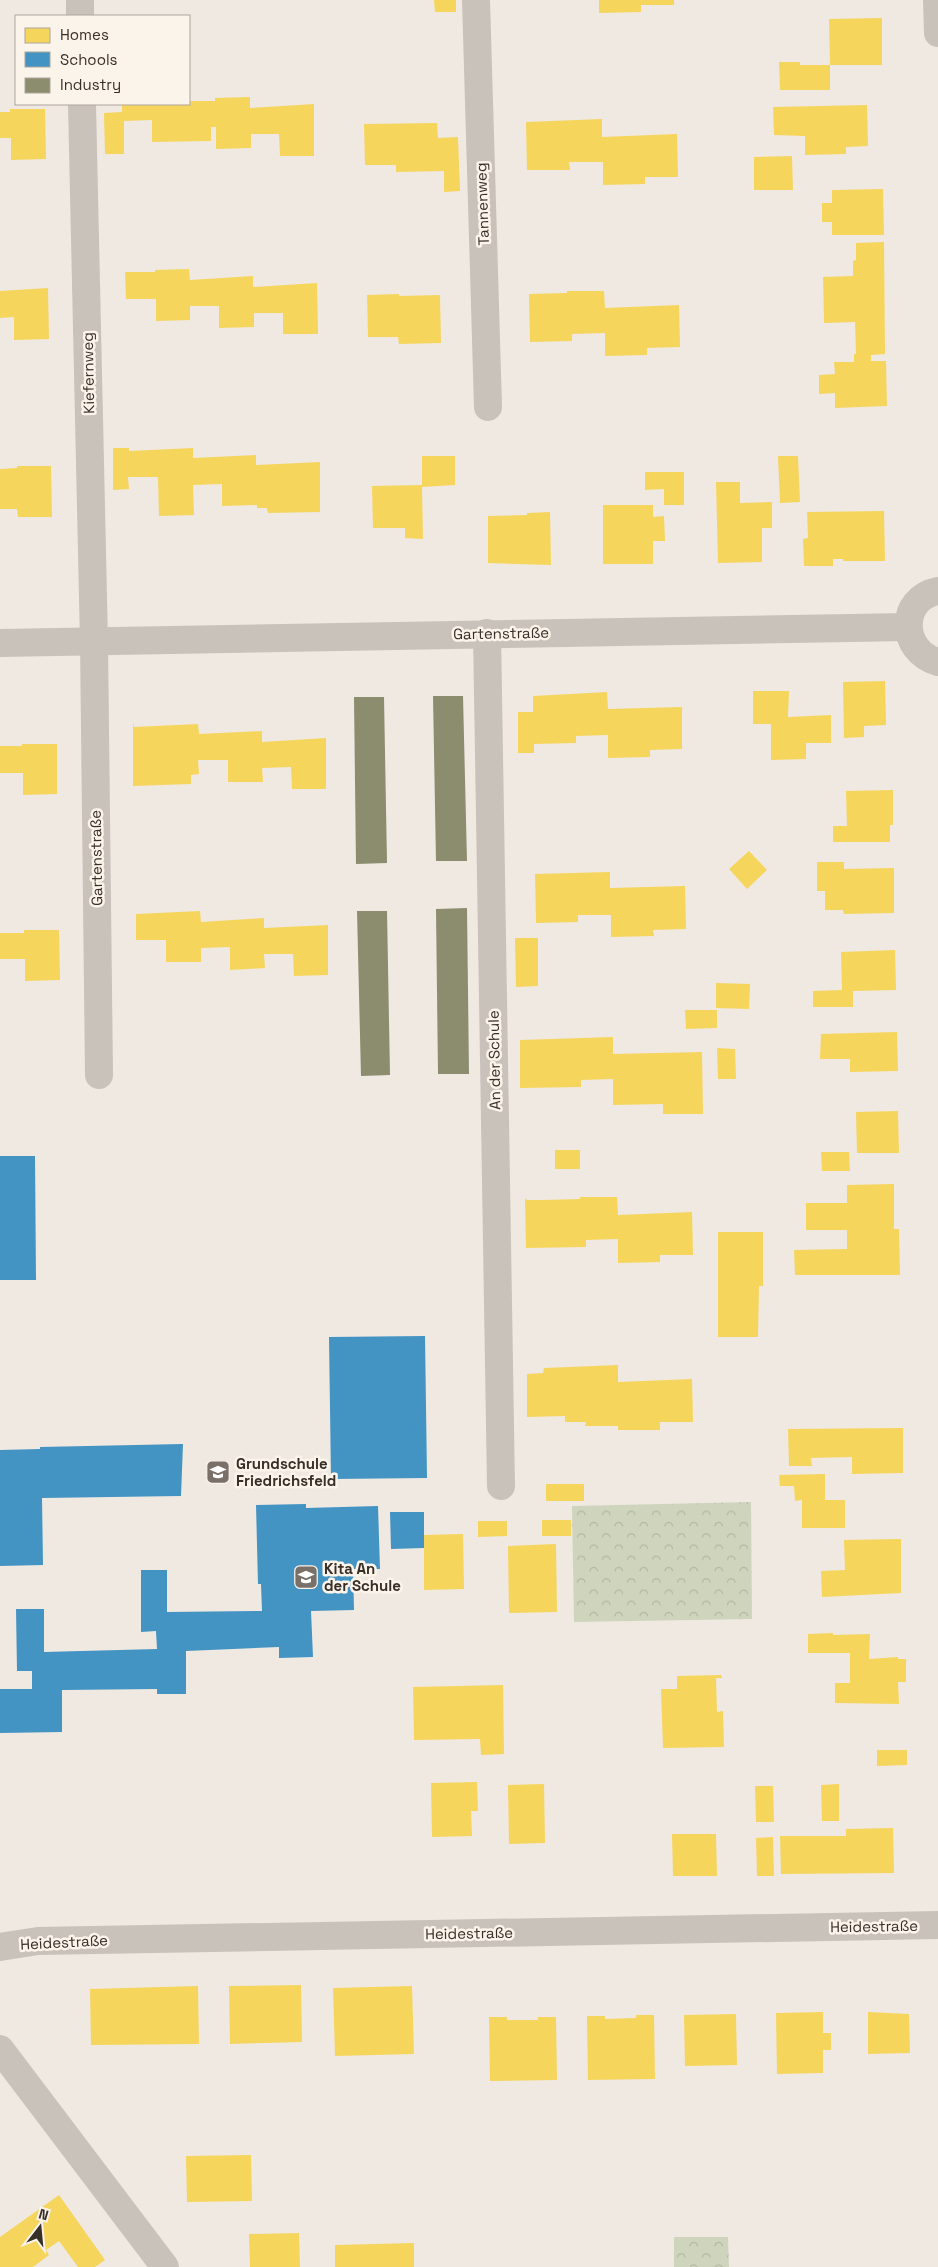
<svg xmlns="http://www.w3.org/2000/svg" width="938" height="2267" font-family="'Space Grotesk',sans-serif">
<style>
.forest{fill:url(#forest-crowns)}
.homes{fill:#f6d55c}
.schools{fill:#4393c3}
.industry{fill:#8c8c6e}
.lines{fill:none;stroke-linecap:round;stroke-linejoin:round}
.minor{stroke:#c8c2bb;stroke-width:28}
.labels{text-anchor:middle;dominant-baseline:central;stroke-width:5;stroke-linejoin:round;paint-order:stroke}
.street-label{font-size:15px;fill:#392f29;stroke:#fbf4ea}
.poi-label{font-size:15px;font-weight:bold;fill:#392f29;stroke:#fbf4ea;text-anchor:start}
</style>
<defs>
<pattern id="forest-crowns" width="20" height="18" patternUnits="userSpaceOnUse" patternTransform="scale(1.25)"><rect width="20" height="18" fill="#cfd5bc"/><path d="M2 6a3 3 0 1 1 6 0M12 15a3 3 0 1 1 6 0" fill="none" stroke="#b2b7a2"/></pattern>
</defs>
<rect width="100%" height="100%" fill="#efe9e2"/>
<!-- forest -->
<g class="forest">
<path d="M751,1502L752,1619L574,1622L572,1506Z"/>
<path d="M674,2237H728L729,2267H674Z"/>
</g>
<!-- homes -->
<g class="homes">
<path d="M434,0H456V12H435Z"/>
<path d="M599,0H674V5H641V12L599,13Z"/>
<path d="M882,18V65H830V90H780L779,62H800V65H830L829,19Z"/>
<path d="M250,97V108L314,104V156H280L279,134H251V148L216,149V127H211V141L152,142V120L124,121V154H105L104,113L122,112V104H189V101H215V98Z"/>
<path d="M867,105L868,146L846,147V154L805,155V136L774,135L773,107Z"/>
<path d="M10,109H45L46,159L11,160V138H0V112H10Z"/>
<path d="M602,119V137L677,134L678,177H645V184L603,185V162H569L570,170H527L526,122Z"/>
<path d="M437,123L438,138L458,137L460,191L444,192V171L396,172V165H365L364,124Z"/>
<path d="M792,156L793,190H754V157Z"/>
<path d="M883,189L884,235H832V222H822V203H832V190Z"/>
<path d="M884,242L885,354L871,355V361H886L887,406L835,408V393L819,394V375L835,374L834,362H854V354H856L855,322L824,323L823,277L853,276V261L856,260V243Z"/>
<path d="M189,269L190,280L253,276V287L317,283L318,334H283V313H254V327L219,328V306H190V320L156,321V299H126L125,272H155V270Z"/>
<path d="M48,288L49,339L14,340V317L0,318V291Z"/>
<path d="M567,291H604L605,308L679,305L680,347L647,348V355L605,356V333L572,334V341L530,342L529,294L567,293Z"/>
<path d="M399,294V296L440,295L441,343L399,344L398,337H368L367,295Z"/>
<path d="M113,448H129V451L193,448V458L256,455V465L320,462V512L268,513L267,508H257V505L222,506V484L193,485L194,515L159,516L158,477H128L129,489L113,490Z"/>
<path d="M422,456H455V485L422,487L423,539L405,538V528H373L372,486L422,485Z"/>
<path d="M778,456H798L800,502L780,503Z"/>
<path d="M17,466H51L52,517H18L17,509H0V469L17,468Z"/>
<path d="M645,472H684V505H664V489L645,490Z"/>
<path d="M716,482H740V503L772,502V528H762V562L718,563Z"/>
<path d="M603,505H653V517L664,516L665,541H653V564H603Z"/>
<path d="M884,511L885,561H843V559H833V566H804L803,539L808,538L807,512Z"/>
<path d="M550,512L551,565L488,563V516L527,515V513Z"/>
<path d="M885,681L886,725L864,726V737L844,738L843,682Z"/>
<path d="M753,691H789L788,717L831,715V743H806V759L771,760V724H753Z"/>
<path d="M607,692L608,709L682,707V749L650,750V757L608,758V735L576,736V743L534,744V753H518V712H533V696Z"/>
<path d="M133,723L134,727L198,724L199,734L262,731V742L326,738V789H292L291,767L262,768L263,782H228V760H198L199,774L191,775V784L133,786Z"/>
<path d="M22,744H57V794L23,795V773H0V746H22Z"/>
<path d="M893,790V825H890V842H833V826H847L846,791Z"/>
<path d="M749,851L767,870L747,889L729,869Z"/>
<path d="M817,862H844V869L894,868V913L844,914L843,910H825V891H817Z"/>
<path d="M610,872V888L685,886L686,929L653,930L654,936L611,937V915H578V922L536,923L535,874Z"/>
<path d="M200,911L201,922L264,918V928L328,925V975L294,976L293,954H264L265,968L230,970V947L201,948V962H166V940H136V914Z"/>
<path d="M24,930H59L60,980L25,981V959H0V933H24Z"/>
<path d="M515,938H538V986L516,987Z"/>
<path d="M895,950L896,990L853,991V1007H813V991L842,990L841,952Z"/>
<path d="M716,983L750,984L749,1009L716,1008Z"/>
<path d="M685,1010H717V1028L686,1029Z"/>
<path d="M897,1032L898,1071L850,1072V1059H820L821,1034Z"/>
<path d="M613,1037V1054L702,1052L703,1114H663V1104L613,1105V1079L581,1080V1087L520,1088V1040Z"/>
<path d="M717,1048L735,1049L736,1079H718Z"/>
<path d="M898,1111L899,1153H857L856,1112Z"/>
<rect x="555" y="1150" width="25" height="19"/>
<path d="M821,1152H849L850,1171H822Z"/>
<path d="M894,1184V1229H899L900,1275H795L794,1250L847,1249V1230H806V1203H847V1185Z"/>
<path d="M580,1197H617L618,1215L692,1212L693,1255H660V1262L618,1263V1239L586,1240V1247L526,1248L525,1198L527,1200H543L580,1199Z"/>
<path d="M718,1232H763V1286H759L758,1337H718Z"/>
<path d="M618,1365V1382L692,1379L693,1422H660V1430H618V1426H585L586,1422H565V1416L527,1417V1374L543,1373L544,1368Z"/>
<path d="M903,1428V1473L852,1474V1457L811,1458L812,1466H789L788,1429Z"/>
<path d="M825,1474V1500H845V1528H802V1500L795,1501L794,1486H780L779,1475Z"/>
<rect x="546" y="1484" width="38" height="17"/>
<rect x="542" y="1520" width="29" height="16"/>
<path d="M478,1521H507V1536L478,1537Z"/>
<path d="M463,1534L464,1589L424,1590V1535Z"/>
<path d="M901,1539V1593L822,1597L821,1571L845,1570L844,1540Z"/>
<path d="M556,1544L557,1612L509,1613L508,1546Z"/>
<path d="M833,1633V1635L870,1634L869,1659L898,1657V1659H906V1682H898L899,1704L835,1703V1683H850V1653H808V1634Z"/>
<path d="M721,1675L722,1678H716L717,1712L723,1711L724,1747L663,1748L661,1689H677V1676Z"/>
<path d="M503,1685L504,1754L481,1755L480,1739L414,1740L413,1687Z"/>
<path d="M877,1750H907V1765L877,1766Z"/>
<path d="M477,1782L478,1811H471L472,1836L432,1837L431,1783Z"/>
<path d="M544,1784L545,1843L509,1844L508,1785Z"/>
<path d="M839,1784V1821H822L821,1785Z"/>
<path d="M755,1786H773L774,1822H756Z"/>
<path d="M893,1828L894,1873L781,1874L780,1836H846V1829Z"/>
<path d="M672,1834H716L717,1876H673Z"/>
<path d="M773,1837L774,1876H757L756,1838Z"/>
<path d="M301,1985L302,2042L230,2044L229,1986Z"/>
<path d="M198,1986L199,2044L91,2045L90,1989Z"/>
<path d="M412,1986L414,2054L335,2056L333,1988Z"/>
<path d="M823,2012V2033H831V2050H823V2073L777,2074L776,2013Z"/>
<path d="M868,2012L909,2014L910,2053L868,2054Z"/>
<path d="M736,2014L737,2065L685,2066L684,2015Z"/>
<path d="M636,2015H654L655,2079L588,2080L587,2016H605V2019L636,2018Z"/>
<path d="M489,2017H507V2020H538V2017H556L557,2080L490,2081Z"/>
<path d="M251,2155L252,2201L187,2202L186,2156Z"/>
<path d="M59,2195L105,2260L95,2267H78L59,2241L46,2250L49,2255L33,2267H0V2237Z"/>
<path d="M299,2233L300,2267H250L249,2234Z"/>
<path d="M414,2243V2267H335V2245Z"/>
</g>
<!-- schools -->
<g class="schools">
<path d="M0,1156H35L36,1280H0Z"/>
<path d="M425,1336L427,1478L331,1479L329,1337Z"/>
<path d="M183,1444L181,1496L42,1498L43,1565L0,1566V1450L40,1449V1447Z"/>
<path d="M306,1504V1508L378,1506L380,1569H353L354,1610L311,1611L313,1657L279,1658V1647L186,1651V1694H157V1689L62,1690V1732L0,1733V1689H32V1671H17L16,1609H44V1652L157,1649L156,1631L141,1632V1570H167V1612L262,1611L261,1584H258L256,1505Z"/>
<path d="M390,1512H424V1548L391,1549Z"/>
</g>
<!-- industry -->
<g class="industry">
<path d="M433,696H463L467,861H436Z"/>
<path d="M354,697H384L387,863L356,864Z"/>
<path d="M467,908L469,1074H438L436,909Z"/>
<path d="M357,911H387L390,1075L361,1076Z"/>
</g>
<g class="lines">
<!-- minor -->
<g class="minor">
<path d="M80,0V16"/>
<path d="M476,0L488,407"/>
<path d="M937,0L938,33"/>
<path d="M82,104L94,642L99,1075"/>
<path d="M938,591C899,598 899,651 938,662"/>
<path d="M487,633L501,1486"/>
<path d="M0,643L908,627"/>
<path d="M0,1947L38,1941L938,1925"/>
<path d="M0,2049L165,2267"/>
</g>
</g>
<!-- icons -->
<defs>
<g id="school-square" transform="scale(1.25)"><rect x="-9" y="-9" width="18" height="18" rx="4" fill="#79706a" stroke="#fbf4ea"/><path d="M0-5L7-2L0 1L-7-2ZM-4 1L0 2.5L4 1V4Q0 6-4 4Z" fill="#fff"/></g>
</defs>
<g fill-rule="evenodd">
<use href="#school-square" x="218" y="1472"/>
<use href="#school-square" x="306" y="1577"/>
</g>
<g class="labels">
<!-- street labels -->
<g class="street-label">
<text transform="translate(482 204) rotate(-92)">Tannenweg</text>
<text transform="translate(88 373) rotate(-91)">Kiefernweg</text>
<text transform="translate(501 633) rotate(-1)">Gartenstraße</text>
<text transform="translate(96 858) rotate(-91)">Gartenstraße</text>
<text transform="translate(494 1060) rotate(-91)">An der Schule</text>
<text transform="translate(874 1926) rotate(-1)">Heidestraße</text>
<text transform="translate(469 1933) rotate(-1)">Heidestraße</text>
<text transform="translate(64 1942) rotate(-3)">Heidestraße</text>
</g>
<!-- poi labels -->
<g class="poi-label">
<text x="236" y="1463">Grundschule<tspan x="236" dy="17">Friedrichsfeld</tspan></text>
<text x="324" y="1568">Kita An<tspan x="324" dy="17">der Schule</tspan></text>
</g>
</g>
<!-- legend -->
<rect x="15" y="15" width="175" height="90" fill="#fbf4ea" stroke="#ada59d"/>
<rect x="25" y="28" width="25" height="15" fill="#f6d55c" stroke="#ada59d"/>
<text x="60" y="40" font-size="15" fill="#392f29">Homes</text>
<rect x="25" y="52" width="25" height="15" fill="#4393c3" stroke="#ada59d"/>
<text x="60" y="65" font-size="15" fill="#392f29">Schools</text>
<rect x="25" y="78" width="25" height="15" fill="#8c8c6e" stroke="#ada59d"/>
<text x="60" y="90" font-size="15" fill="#392f29">Industry</text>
<!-- north arrow -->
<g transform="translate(40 2227) rotate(16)" stroke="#fbf4ea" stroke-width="4" paint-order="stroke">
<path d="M0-4L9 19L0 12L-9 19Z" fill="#392f29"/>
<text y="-8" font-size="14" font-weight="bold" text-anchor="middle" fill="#392f29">N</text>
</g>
</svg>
